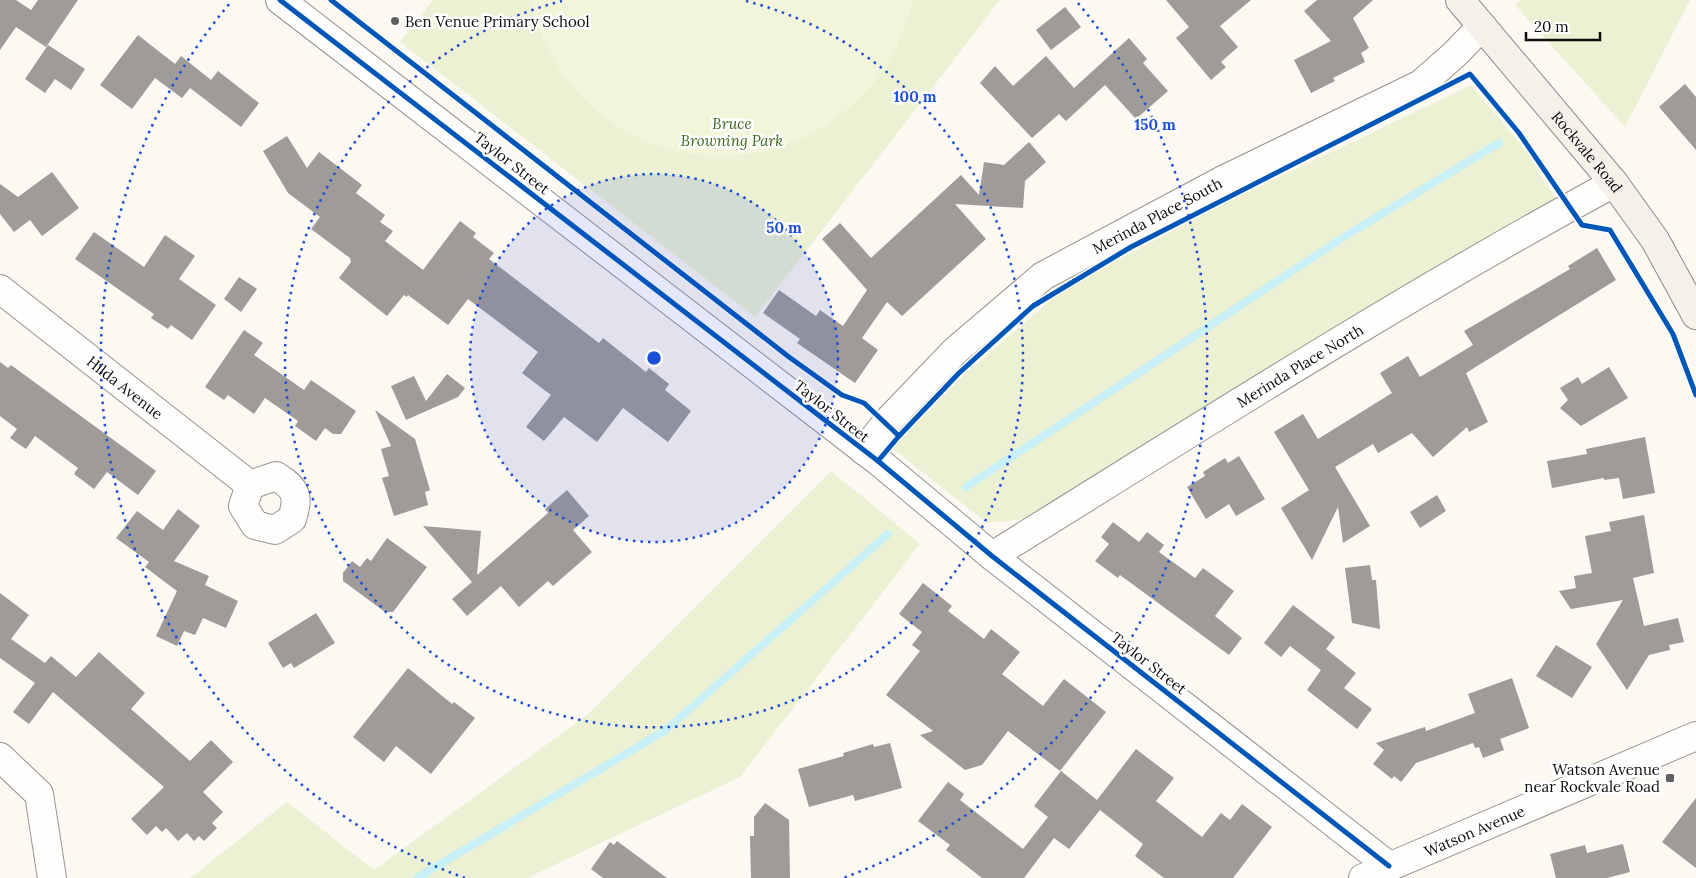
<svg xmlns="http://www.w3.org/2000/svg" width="1696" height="878" font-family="Lora,serif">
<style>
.green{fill:#ebf1d2}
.pitch{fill:#f3f5db}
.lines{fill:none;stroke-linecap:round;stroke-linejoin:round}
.stream{stroke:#c8f0f6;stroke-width:8}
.building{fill:#9f9b98}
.street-casing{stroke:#959391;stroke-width:30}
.secondary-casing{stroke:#8c8a87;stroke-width:30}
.street{stroke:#fffefd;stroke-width:28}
.secondary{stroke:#f5f1ea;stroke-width:28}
.cycleway-casing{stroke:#fff;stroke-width:8}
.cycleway{stroke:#0057b8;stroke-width:5}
.ring{fill:none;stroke:#1d4ed8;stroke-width:2.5;stroke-dasharray:2.5 5}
.poi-dot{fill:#61605e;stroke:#fff;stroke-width:2}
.labels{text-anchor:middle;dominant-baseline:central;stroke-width:5;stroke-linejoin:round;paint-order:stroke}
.poi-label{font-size:15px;fill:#0e0e0e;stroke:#fff;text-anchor:start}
.park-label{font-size:15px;font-style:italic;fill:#3c681c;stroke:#fff}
.street-label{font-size:15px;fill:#0e0e0e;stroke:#fff}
.centre{fill:#1d4ed8;stroke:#fff;stroke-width:2.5}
.ring-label{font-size:15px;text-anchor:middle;font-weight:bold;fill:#1d4ed8;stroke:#fff;stroke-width:5;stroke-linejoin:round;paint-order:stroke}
</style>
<rect width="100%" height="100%" fill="#fcf8f2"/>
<!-- green -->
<g class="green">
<path d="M433,0H1000L755,317L400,42Z"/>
<path d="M1521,0H1690L1625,127L1515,5Z"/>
<path d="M1471,85L1527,152L1557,201L1026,519L987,523L892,448L967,372L1051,300L1091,274L1227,202Z"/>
<path d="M831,471L920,544L740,777L527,878H190L287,802L374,870L587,715Z"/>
</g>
<!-- pitch -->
<path class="pitch" d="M531,0H913C904,35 889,70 862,96C783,176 655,178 578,93C555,68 537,35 531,0Z"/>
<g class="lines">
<!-- stream -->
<g class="stream">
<path d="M966,487L1347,235L1499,143"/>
<path d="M417,878L666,730L888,534"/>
</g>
</g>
<!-- building -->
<g class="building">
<path d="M0,0H16L31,10L38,0H78L46,47L16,27L0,50Z"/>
<path d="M1166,0H1251L1220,26L1238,47L1221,62L1226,67L1211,80L1176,38L1189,27Z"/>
<path d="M1317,0H1373L1353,18L1369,48L1361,53L1365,62L1333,78L1335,81L1311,93L1294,60L1331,41L1304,11Z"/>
<path d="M1065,7L1081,27L1051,50L1036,30Z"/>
<path d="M138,35L175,64L181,56L211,80L218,71L259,103L241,127L190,88L182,98L155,78L132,109L100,85Z"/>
<path d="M1129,38L1147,59L1143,63L1168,91L1136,119L1105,85L1066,121L1059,114L1032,138L980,83L995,66L1013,86L1046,56L1074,88Z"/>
<path d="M48,45L85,69L71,90L55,79L45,93L25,79Z"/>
<path d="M1685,84L1696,97V150L1659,107Z"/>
<path d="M287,136L307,168L319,152L362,185L356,193L385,215L380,222L393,231L385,241L423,270L460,221L476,233L473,237L494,253L489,259L599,343L603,338L646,372L649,368L669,384L665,390L691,411L668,442L623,408L597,442L564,417L544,441L526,427L551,395L522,373L538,352L468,299L448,325L408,295L407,297L404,295L387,316L339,278L351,262L350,258L311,229L320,217L288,193L263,151Z"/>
<path d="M1029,142L1046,162L1025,181L1023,208L955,204L986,239L902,316L887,302L862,338L878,350L855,383L797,343L800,339L763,313L779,290L816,316L820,310L843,326L867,290L822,239L840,223L871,258L961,175L979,195L984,162L1004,165Z"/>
<path d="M52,172L79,208L42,236L30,220L14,232L0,214V184L18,197Z"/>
<path d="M94,232L144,267L165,235L195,256L179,279L216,305L192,340L171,325L168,329L151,318L154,314L75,259Z"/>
<path d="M1597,248L1616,280L1466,373L1488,422L1469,432L1467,427L1433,457L1412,433L1378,453L1373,444L1335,467L1370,526L1343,543L1338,507L1312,560L1281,508L1309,490L1274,432L1303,414L1318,439L1392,393L1380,373L1408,356L1420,377L1473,345L1464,331L1570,269L1568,266Z"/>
<path d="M239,277L257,289L241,312L224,299Z"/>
<path d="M244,330L263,343L254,355L304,390L311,380L356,411L341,434H333L325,428L316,441L295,426L298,421L265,398L254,414L228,395L224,400L205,387Z"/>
<path d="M0,362L8,368L11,365L156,471L138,495L107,472L94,489L74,474L78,468L35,436L26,449L10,438L17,429L0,416Z"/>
<path d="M1609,367L1628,398L1581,426L1560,408L1568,400L1560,388L1578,377L1582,384Z"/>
<path d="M447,374L465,388L458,397L406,420L391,386L414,376L426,401Z"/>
<path d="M375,410L415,439L430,490L425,492L428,505L394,516L382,478L389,476L381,449L391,446Z"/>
<path d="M1645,437L1655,493L1623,499L1619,478L1604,480V478L1552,488L1547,461L1587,454L1586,449Z"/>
<path d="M1239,456L1265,499L1236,516L1229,504L1206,519L1187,487L1205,476L1203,472L1225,458L1228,463Z"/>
<path d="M567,490L589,516L573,530L592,552L553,586L548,581L519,607L501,586L467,616L452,599L472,582L423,526L481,531L477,575L548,513L545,509Z"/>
<path d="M1437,495L1446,511L1420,528L1410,512Z"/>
<path d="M178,509L200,526L174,561L209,576L205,585L238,601L226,628L203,618L195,635L184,631L177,646L156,636L177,591L145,567L149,562L116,538L137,511L163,530Z"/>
<path d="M1644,515L1654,573L1633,578L1644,626L1678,618L1684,642L1669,645L1670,650L1649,655L1627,690L1596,644L1623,600L1571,609L1559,591L1576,588L1574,576L1592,573L1585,536L1611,531L1609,522Z"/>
<path d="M1113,522L1139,542L1147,532L1164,545L1159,552L1195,578L1203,568L1234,591L1215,616L1242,638L1229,655L1120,575L1118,578L1095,561L1109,544L1101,537Z"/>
<path d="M387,538L427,567L393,612H385L343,581V573L352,561L360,567L367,558L371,561Z"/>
<path d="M1370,565L1372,580H1376L1380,629L1352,623L1345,568Z"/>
<path d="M923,583L952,606L948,611L984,639L991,629L1020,652L1002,674L1043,706L1064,679L1106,712L1060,771L1008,731L982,765L965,770L920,735L933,731L886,695L920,651L912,645L922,632L899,614Z"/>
<path d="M0,593L29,615L11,639L45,663L51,656L76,677L99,652L145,693L131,709L190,761L211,740L233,762L203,792L223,812L212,823L217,828L204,841L199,836L194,841L187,833L178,841L166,828L162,832L156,826L147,835L131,819L164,787L53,692L29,724L13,712L35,683L0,658Z"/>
<path d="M1293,605L1335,637L1326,649L1356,673L1344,688L1372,709L1357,729L1307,690L1321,670L1290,646L1281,657L1264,643Z"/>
<path d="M316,613L335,643L294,668L291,663L283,668L268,643Z"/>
<path d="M1556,645L1592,667L1572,698L1536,676Z"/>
<path d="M408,668L452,704L454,702L475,718L431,774L396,746L384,762L353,737Z"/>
<path d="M1512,678L1529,728L1500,739L1504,750L1483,758L1479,747L1475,748L1473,743L1416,763L1401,782L1394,776L1392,779L1373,764L1384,750L1376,743L1425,727L1426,731L1475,713L1468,694Z"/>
<path d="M890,743L902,788L855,801L853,795L809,807L798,769L844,756L843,753L873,744L874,747Z"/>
<path d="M1136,749L1174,778L1156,801L1202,837L1221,813L1230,820L1242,804L1272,827L1233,878H1164L1135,856L1143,844L1100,810L1069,849L1054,838L1024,878H982L946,850L950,845L918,821L948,782L964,794L960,800L1023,849L1048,817L1034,806L1061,771L1097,800Z"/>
<path d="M1696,798V868L1662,842Z"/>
<path d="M765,803L789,820L790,878H751L750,836H754V817Z"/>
<path d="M617,841L667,878H603L591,869L610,842L614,845Z"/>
<path d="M1623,844L1630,872L1607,878H1556L1550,854L1585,845L1587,853Z"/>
</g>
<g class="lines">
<!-- street casing -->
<g class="street-casing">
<g id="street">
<path d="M280,0L878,461L992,556L1389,866"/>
<path id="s1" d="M0,289L250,485"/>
<path id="s2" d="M864,451L886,423L955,351L1043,276L1223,180L1421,84L1455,54L1482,26"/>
<path d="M276,476C297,489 299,496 292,519L275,530L255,525L243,506L250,485Z"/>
<path id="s3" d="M992,556C1197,429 1401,298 1614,183"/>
<path d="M0,757L39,794L52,878"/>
<path id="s4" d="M1363,878L1696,736"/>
</g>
</g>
<!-- secondary casing -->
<g class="secondary-casing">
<g id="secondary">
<path id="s5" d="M1460,0L1614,183L1655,240L1696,315"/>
</g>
</g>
<!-- street -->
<use href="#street" class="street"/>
<!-- secondary -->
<use href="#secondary" class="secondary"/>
<!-- cycleway casing -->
<g class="cycleway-casing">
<g id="cycleway">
<path d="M280,0L878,461L992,556L1389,866"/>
<path d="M331,0L789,357L842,395L864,403L899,436"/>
<path d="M878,461L899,436L959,373L1033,306L1131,247L1470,74L1519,133L1582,225L1610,230L1673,334L1696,395"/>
</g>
</g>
<!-- cycleway -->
<use href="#cycleway" class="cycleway"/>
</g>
<!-- distance rings -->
<circle cx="654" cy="358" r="184" fill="#1d4ed8" fill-opacity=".12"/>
<g class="ring">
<circle cx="654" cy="358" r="184"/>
<path d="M746 1A369 369 0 1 1 562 1"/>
<path d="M465 878A553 553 0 0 1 230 3M1078 3A553 553 0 0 1 843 878"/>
</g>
<!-- markers -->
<g class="poi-dot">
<circle cx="395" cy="21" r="5"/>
<rect x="1665" y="773" width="10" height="10" rx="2.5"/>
</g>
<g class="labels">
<!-- poi labels -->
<g class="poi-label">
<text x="405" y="21">Ben Venue Primary School</text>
<text x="1660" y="769" text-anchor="end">Watson Avenue<tspan x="1660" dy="17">near Rockvale Road</tspan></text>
</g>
<!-- park labels -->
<g class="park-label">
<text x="732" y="123">Bruce<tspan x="732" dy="17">Browning Park</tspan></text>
</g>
<!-- street labels -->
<g class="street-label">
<text stroke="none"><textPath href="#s5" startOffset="198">Rockvale Road</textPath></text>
<text transform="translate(512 163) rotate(38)">Taylor Street</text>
<text stroke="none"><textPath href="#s2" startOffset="380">Merinda Place South</textPath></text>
<text stroke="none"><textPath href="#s3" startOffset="362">Merinda Place North</textPath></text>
<text stroke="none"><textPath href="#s1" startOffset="159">Hilda Avenue</textPath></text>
<text transform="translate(832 411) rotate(38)">Taylor Street</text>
<text transform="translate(1149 663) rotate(38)">Taylor Street</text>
<text stroke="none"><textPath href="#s4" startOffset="121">Watson Avenue</textPath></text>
</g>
</g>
<circle cx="654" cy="358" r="8" class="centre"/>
<g class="ring-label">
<text x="915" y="102">100 m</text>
<text x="1155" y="130">150 m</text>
<text x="784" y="233">50 m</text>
</g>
<!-- scale -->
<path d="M1526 32v8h74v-8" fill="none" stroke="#0e0e0e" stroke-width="2.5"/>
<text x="1534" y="32" font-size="15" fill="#0e0e0e" stroke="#ffffff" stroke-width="4" paint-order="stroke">20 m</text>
</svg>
